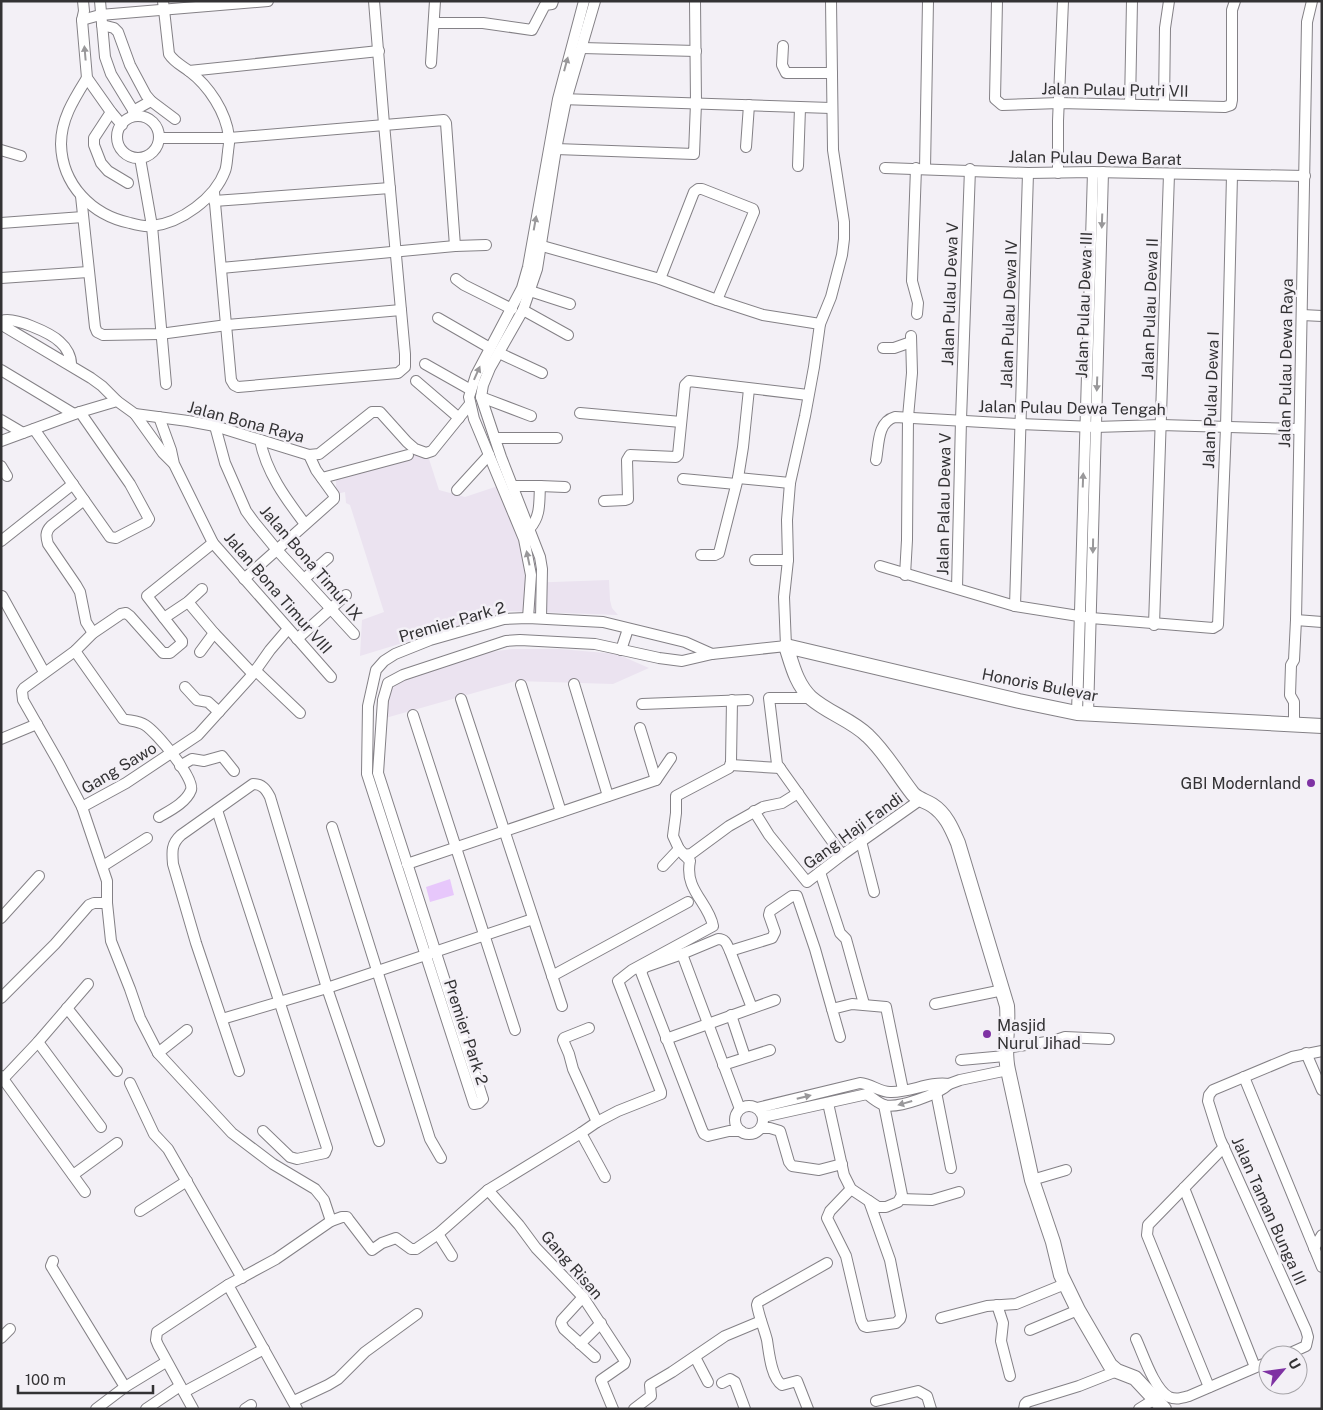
<svg xmlns="http://www.w3.org/2000/svg" width="1323" height="1410" font-family="'Public Sans',sans-serif">
<style>
.built{fill:#ebe3f0}
.pitch{fill:#e7c7fb}
.lines{fill:none;stroke-linecap:round;stroke-linejoin:round}
.minor-casing{stroke:#848186;stroke-width:12}
.tertiary-casing{stroke:#848186;stroke-width:16}
.minor{stroke:#fff;stroke-width:10}
.tertiary{stroke:#fff;stroke-width:14}
.oneway{fill:#99989a}
.poi-dot{fill:#7e32a3;stroke:#f3f0f6;stroke-width:2}
.labels{text-anchor:middle;dominant-baseline:central;stroke-width:5;stroke-linejoin:round;paint-order:stroke}
.street-label{font-size:16px;fill:#333234;stroke:#f3f0f6}
.poi-label{font-size:16px;fill:#333234;stroke:#f3f0f6;text-anchor:end}
</style>
<rect width="100%" height="100%" fill="#f3f0f6"/>
<!-- built -->
<g class="built">
<path d="M414,454L429,459L439,490L465,497L498,486L524,551L525,583L609,580L610,600L612,608L618,615L507,611L360,656L362,620L384,612L350,505L346,503L345,492L336,494V480Z"/>
<path d="M512,649H560L617,654L649,668L613,684L516,681L382,719L394,678L462,656Z"/>
</g>
<!-- pitch -->
<path class="pitch" d="M450,879L454,895L430,902L426,887Z"/>
<g class="lines">
<!-- minor casing -->
<g class="minor-casing">
<g id="minor">
<path d="M83,1L84,11L82,20L87,78L111,112L122,125"/>
<path d="M100,1L105,57L111,74L136,115"/>
<path d="M997,1L995,99L1002,105L1059,103L1225,107L1231,105L1232,100V10L1235,1"/>
<path d="M82,20L100,15L268,1"/>
<path d="M434,23H483L532,30L545,5L552,4L553,1"/>
<path d="M102,25L114,28L118,32L130,65L146,95L151,101L175,119"/>
<path d="M783,46L782,65L786,73H832"/>
<path d="M582,48L696,51"/>
<path d="M431,63L435,1"/>
<path d="M189,71L379,51"/>
<path d="M87,78C74,99 61,119 61,144C62,185 92,215 130,223C137,225 145,227 152,226C181,223 215,198 225,171C227,166 227,158 228,152C228,148 230,142 229,137C226,112 209,86 189,71C181,65 174,62 169,54L163,1"/>
<path d="M561,99L831,108"/>
<path d="M1130,104L1132,1"/>
<path d="M1164,105L1165,28L1169,1"/>
<path d="M133,111L151,101"/>
<path d="M111,112L94,138V145L101,163L108,171L128,183"/>
<circle cx="138" cy="137" r="21"/>
<path d="M159,138H229L444,120L446,123L455,246"/>
<path d="M746,147L749,105"/>
<path d="M556,149L694,154L696,103L695,1"/>
<path d="M1,150L21,156"/>
<path d="M140,158L152,226L166,384"/>
<path d="M798,166L800,108"/>
<path d="M885,168L1028,173L1093,172L1305,176"/>
<path d="M916,168L912,281L918,303L917,314"/>
<path d="M925,169L928,1"/>
<path d="M1058,173V121L1063,1"/>
<path d="M214,192L231,380L234,385L238,387L398,373L405,367V354L384,124L374,1"/>
<path d="M81,196L95,327L97,332L103,335L160,334L227,325L401,310"/>
<path d="M214,201L390,188"/>
<path d="M1,223L83,217"/>
<path d="M535,244L660,279L717,300L763,315L820,324"/>
<path d="M221,268L455,246L486,245"/>
<path d="M1,278L88,272"/>
<path d="M456,279L464,285L512,309"/>
<path d="M660,279L694,192L698,189H702L753,209L754,212L717,300"/>
<path d="M530,291L570,304"/>
<path d="M523,310L568,335"/>
<path d="M1302,315L1322,316"/>
<path d="M438,318L490,348"/>
<path d="M883,348H894L911,342"/>
<path d="M499,353L542,373"/>
<path d="M425,364L471,390"/>
<path d="M71,366C72,357 66,347 60,342C51,333 13,316 2,321V325L91,378L102,386L117,401"/>
<path d="M1,370L74,414"/>
<path d="M416,381L459,418"/>
<path d="M481,397L531,416"/>
<path d="M580,413L681,422"/>
<path d="M135,414L163,453L173,463"/>
<path d="M159,417L171,450L174,464L213,543L331,677"/>
<path d="M1,420L23,433"/>
<path d="M215,426L225,463L246,511L254,522L277,550L354,634"/>
<path d="M34,429L110,537L116,538L147,522L149,519L130,484L80,412"/>
<path d="M495,438H557"/>
<path d="M260,440C266,472 286,499 305,524"/>
<path d="M1,441L80,412L117,401L135,414L188,421L215,426L309,455L319,454L372,412H380L407,442L415,449L426,453L432,451L470,404"/>
<path d="M876,460C879,445 877,422 895,417L1020,424L1095,427L1161,425L1299,429"/>
<path d="M1,466L7,476"/>
<path d="M322,478L408,455"/>
<path d="M738,478L790,483"/>
<path d="M683,479L736,484"/>
<path d="M513,486H540"/>
<path d="M457,490L489,455"/>
<path d="M84,500L51,526C45,532 46,537 48,544L76,585L80,592L86,622L93,633"/>
<path d="M604,501L625,500L628,499L627,460L630,455L676,457L678,455L685,385L689,381L808,395"/>
<path d="M530,528C541,516 539,502 540,486L565,487"/>
<path d="M1,541L73,484"/>
<path d="M701,555H715L719,553L738,478L743,447L749,389"/>
<path d="M755,560H788"/>
<path d="M880,566L1015,606L1091,618L1213,628L1218,625L1226,427L1232,175"/>
<path d="M905,575L907,540L908,417L912,373L911,336"/>
<path d="M244,579L334,499V495L316,470L309,455"/>
<path d="M304,579L328,558"/>
<path d="M957,588L961,420L970,169"/>
<path d="M202,589L188,602L164,618L182,641V643L170,653H163L130,616L126,613L121,614L93,633L75,651L24,688L22,691L23,700L59,763L82,807L107,881V903L111,941L130,989L140,1018L158,1053L232,1133L273,1164L315,1189L324,1200L331,1221"/>
<path d="M2,596L44,672"/>
<path d="M188,602L214,633L253,674"/>
<path d="M1015,606L1028,173"/>
<path d="M164,618L147,596L213,543"/>
<path d="M528,618L603,622L685,642L712,654L682,661L659,658L595,644L520,640L506,641L403,675L388,683L383,700L378,773L483,1099L479,1103L474,1104L367,774L368,706L376,670L384,661L395,654L430,640L504,619Z"/>
<path d="M528,618L531,575L524,539L474,419L469,397L476,375L522,288L528,267L558,99L584,1"/>
<path d="M541,618L542,569L540,557L501,457L481,397L483,385L490,368L523,310L537,269L556,149L566,100L595,1"/>
<path d="M1296,620L1322,622"/>
<path d="M1154,625L1169,174"/>
<path d="M297,639L346,595"/>
<path d="M621,650L628,629"/>
<path d="M75,651L123,719C131,721 139,721 145,725C156,732 195,778 191,790C186,803 169,811 159,817"/>
<path d="M200,652L214,633"/>
<path d="M712,654L786,646L784,597L788,560L787,520L790,483L805,416L814,367L820,324L831,297L842,255L844,239V222L833,150L831,1"/>
<path d="M255,670L300,713"/>
<path d="M574,684L608,796"/>
<path d="M521,685L561,812"/>
<path d="M185,687L197,700L208,702L219,712"/>
<path d="M811,698H769L777,764L842,855"/>
<path d="M461,699L562,1006"/>
<path d="M642,704L748,700"/>
<path d="M1077,713L1093,172"/>
<path d="M1088,714L1103,172"/>
<path d="M413,715L515,1030"/>
<path d="M1294,724V702L1290,695L1291,665L1294,660L1296,620L1307,22L1312,1"/>
<path d="M640,728L656,780"/>
<path d="M1,739L37,724"/>
<path d="M731,765L780,768"/>
<path d="M180,766L192,759L204,761L222,756L234,771"/>
<path d="M82,807L126,783L198,735L253,674L270,650L288,629"/>
<path d="M217,810L327,1148L325,1153L297,1159L290,1157L263,1131"/>
<path d="M754,811L769,835L807,882L842,855L920,800"/>
<path d="M332,827L430,1139L441,1158"/>
<path d="M861,841L874,892"/>
<path d="M684,855L691,854L729,826L763,807L782,803L798,793"/>
<path d="M407,864L656,780L671,758"/>
<path d="M103,866L147,838"/>
<path d="M663,866L679,849"/>
<path d="M820,872L840,933L846,939L864,1004"/>
<path d="M1,918L39,876"/>
<path d="M730,951L772,938L775,932L769,915L770,911L792,896H797L815,949L832,1009"/>
<path d="M682,954L740,1109"/>
<path d="M552,976L688,902"/>
<path d="M1,998L55,944L89,905L94,903H107"/>
<path d="M935,1004L1003,990"/>
<path d="M67,1008L117,1071"/>
<path d="M731,1015L745,1057"/>
<path d="M222,1019L327,988L533,919"/>
<path d="M589,1028L564,1038L563,1040L569,1054L573,1069L597,1122"/>
<path d="M840,1037L832,1009L852,1004L886,1007L903,1090"/>
<path d="M666,1039L775,1000"/>
<path d="M38,1042L101,1127"/>
<path d="M1006,1048L1053,1041L1065,1037L1109,1039"/>
<path d="M158,1053L187,1030"/>
<path d="M1306,1053L1322,1090"/>
<path d="M961,1060L1005,1056"/>
<path d="M723,1065L770,1050"/>
<path d="M239,1071L196,943L173,864C172,852 171,844 181,835L253,784C262,784 266,789 270,797L327,988L379,1141"/>
<path d="M1,1076L85,1192"/>
<path d="M1244,1077L1322,1267"/>
<path d="M3,1079L38,1042L88,984"/>
<path d="M130,1083L154,1134L168,1149L242,1278"/>
<path d="M949,1084L960,1080L1008,1070"/>
<path d="M935,1087L951,1168"/>
<path d="M828,1103L844,1175L851,1189L878,1207H886L898,1202L902,1195L884,1105"/>
<circle cx="749" cy="1120" r="14"/>
<path d="M757,1108L860,1083C871,1084 880,1092 890,1092C910,1093 929,1081 949,1084C939,1094 898,1109 884,1105C878,1103 872,1098 867,1094L763,1117"/>
<path d="M761,1128H770L780,1131L789,1162L792,1166L819,1170L842,1164"/>
<path d="M741,1131H729L708,1136L704,1134L702,1130L641,972L645,967L682,954L718,939C726,939 727,945 730,951L752,1008"/>
<path d="M581,1133L605,1177"/>
<path d="M73,1175L117,1143"/>
<path d="M1032,1180L1066,1170"/>
<path d="M1184,1188L1255,1367"/>
<path d="M851,1189L830,1211L827,1218L846,1256L861,1320L864,1326L867,1327L896,1323L900,1319L901,1316L890,1260L869,1201"/>
<path d="M488,1190L519,1225L536,1248L583,1297L625,1361L624,1364L601,1380L613,1409"/>
<path d="M901,1199L932,1200L959,1192"/>
<path d="M140,1211L187,1181"/>
<path d="M438,1234L452,1256"/>
<path d="M1314,1248L1322,1235"/>
<path d="M53,1261L51,1266L125,1387"/>
<path d="M583,1297L562,1320L561,1323L564,1329L595,1357"/>
<path d="M997,1305L1003,1323L1001,1341L1010,1376"/>
<path d="M941,1318L987,1306L1016,1304L1065,1284"/>
<path d="M1030,1330L1078,1310"/>
<path d="M1,1338L10,1329"/>
<path d="M1136,1339C1143,1354 1154,1389 1169,1397C1176,1400 1182,1398 1189,1396L1268,1362"/>
<path d="M580,1344L601,1323"/>
<path d="M1286,1355L1306,1346L1308,1337L1306,1330L1220,1139L1208,1101L1209,1095L1213,1090L1292,1057L1322,1051"/>
<path d="M695,1357L708,1382"/>
<path d="M722,1383L730,1379L735,1382L745,1409"/>
<path d="M1209,1387L1147,1235L1148,1225L1224,1147"/>
<path d="M184,1392L264,1349"/>
<path d="M294,1401L328,1385L338,1379L365,1352L417,1314"/>
<path d="M876,1401L918,1391L927,1396L931,1409"/>
<path d="M96,1409L125,1387L166,1362"/>
<path d="M146,1409L180,1386"/>
<path d="M193,1409L158,1345L156,1340L157,1332L228,1285"/>
<path d="M245,1409L251,1405"/>
<path d="M297,1409L228,1285L276,1259L331,1221L342,1217H347L349,1220L372,1250L382,1243L396,1238L411,1249H416L438,1234L488,1190L581,1133L597,1122L618,1111L661,1094V1092L618,981L632,970L713,926C709,903 684,890 690,861L679,849L673,836L676,813V796L729,768L731,762L732,700"/>
<path d="M634,1409L651,1396L650,1385L672,1372L725,1336L761,1321"/>
<path d="M808,1409L797,1381L782,1385C771,1378 769,1352 767,1340C764,1328 759,1317 757,1305L758,1302L827,1263"/>
<path d="M1024,1409L1025,1404L1027,1402L1079,1386L1117,1371"/>
<path d="M1139,1409L1155,1399"/>
</g>
</g>
<!-- tertiary casing -->
<g class="tertiary-casing">
<path id="tertiary" d="M1164,1409L1135,1378L1117,1371L1110,1365L1078,1310L1061,1275L1053,1242L1032,1180L1008,1070C1003,1048 1009,1029 1007,1006L958,843C952,829 946,814 932,805C926,801 919,800 913,794C898,775 886,753 868,736C852,720 828,713 811,698C796,684 792,664 786,646L1019,701L1077,713L1322,726"/>
</g>
<!-- minor -->
<use href="#minor" class="minor"/>
<!-- tertiary -->
<use href="#tertiary" class="tertiary"/>
</g>
<!-- one-way arrows -->
<defs><path id="oneway-solid" d="M-6-.8H1V-3.2L6.5 0L1 3.2V.8H-6Z" transform="scale(1.25)"/></defs>
<g class="oneway">
<use href="#oneway-solid" transform="translate(85 53) rotate(-95)"/>
<use href="#oneway-solid" transform="translate(566 64) rotate(-75)"/>
<use href="#oneway-solid" transform="translate(1102 221) rotate(92)"/>
<use href="#oneway-solid" transform="translate(535 223) rotate(-80)"/>
<use href="#oneway-solid" transform="translate(477 373) rotate(-66)"/>
<use href="#oneway-solid" transform="translate(1097 384) rotate(92)"/>
<use href="#oneway-solid" transform="translate(1083 480) rotate(-88)"/>
<use href="#oneway-solid" transform="translate(1093 546) rotate(91)"/>
<use href="#oneway-solid" transform="translate(528 558) rotate(-102)"/>
<use href="#oneway-solid" transform="translate(804 1097) rotate(-14)"/>
<use href="#oneway-solid" transform="translate(905 1103) rotate(164)"/>
</g>
<!-- markers -->
<g class="poi-dot">
<circle cx="1311" cy="783" r="5"/>
<circle cx="987" cy="1034" r="5"/>
</g>
<g class="labels">
<!-- street labels -->
<g class="street-label">
<text transform="translate(1115 90) rotate(1)">Jalan Pulau Putri VII</text>
<text transform="translate(1095 158) rotate(1)">Jalan Pulau Dewa Barat</text>
<text transform="translate(950 294) rotate(-88)">Jalan Pulau Dewa V</text>
<text transform="translate(1084 305) rotate(-88)">Jalan Pulau Dewa III</text>
<text transform="translate(1150 309) rotate(-88)">Jalan Pulau Dewa II</text>
<text transform="translate(1009 314) rotate(-88)">Jalan Pulau Dewa IV</text>
<text transform="translate(1286 363) rotate(-89)">Jalan Pulau Dewa Raya</text>
<text transform="translate(1211 400) rotate(-88)">Jalan Pulau Dewa I</text>
<text transform="translate(1072 408) rotate(1)">Jalan Pulau Dewa Tengah</text>
<text transform="translate(246 422) rotate(15)">Jalan Bona Raya</text>
<text transform="translate(944 504) rotate(-89)">Jalan Palau Dewa V</text>
<text transform="translate(311 563) rotate(49)">Jalan Bona Timur IX</text>
<text transform="translate(278 593) rotate(49)">Jalan Bona Timur VIII</text>
<text transform="translate(452 622) rotate(-16)">Premier Park 2</text>
<text transform="translate(1040 685) rotate(11)">Honoris Bulevar</text>
<text transform="translate(119 768) rotate(-31)">Gang Sawo</text>
<text transform="translate(853 831) rotate(-36)">Gang Haji Fandi</text>
<text transform="translate(466 1032) rotate(72)">Premier Park 2</text>
<text transform="translate(1269 1211) rotate(66)">Jalan Taman Bunga III</text>
<text transform="translate(572 1265) rotate(49)">Gang Risan</text>
</g>
<!-- poi labels -->
<g class="poi-label">
<text x="1301" y="783">GBI Modernland</text>
<text x="997" y="1025" text-anchor="start">Masjid<tspan x="997" dy="18">Nurul Jihad</tspan></text>
</g>
</g>
<!-- border -->
<rect width="1323" height="1410" fill="none" stroke="#333234" stroke-width="5"/>
<!-- north arrow -->
<g transform="translate(1283 1370) rotate(61)"><circle r="24" fill="#f3f0f6" stroke="#a6a4a8"/>
<path d="M0-4L9 19L0 12L-9 19Z" fill="#7e32a3"/>
<text y="-8" font-size="14" font-weight="bold" text-anchor="middle" fill="#333234">U</text>
</g>
<!-- scale -->
<path d="M18 1385v8h135v-8" fill="none" stroke="#333234" stroke-width="2.5"/>
<text x="25" y="1385" font-size="15" fill="#333234" stroke="#f3f0f6" stroke-width="4" paint-order="stroke">100 m</text>
</svg>
